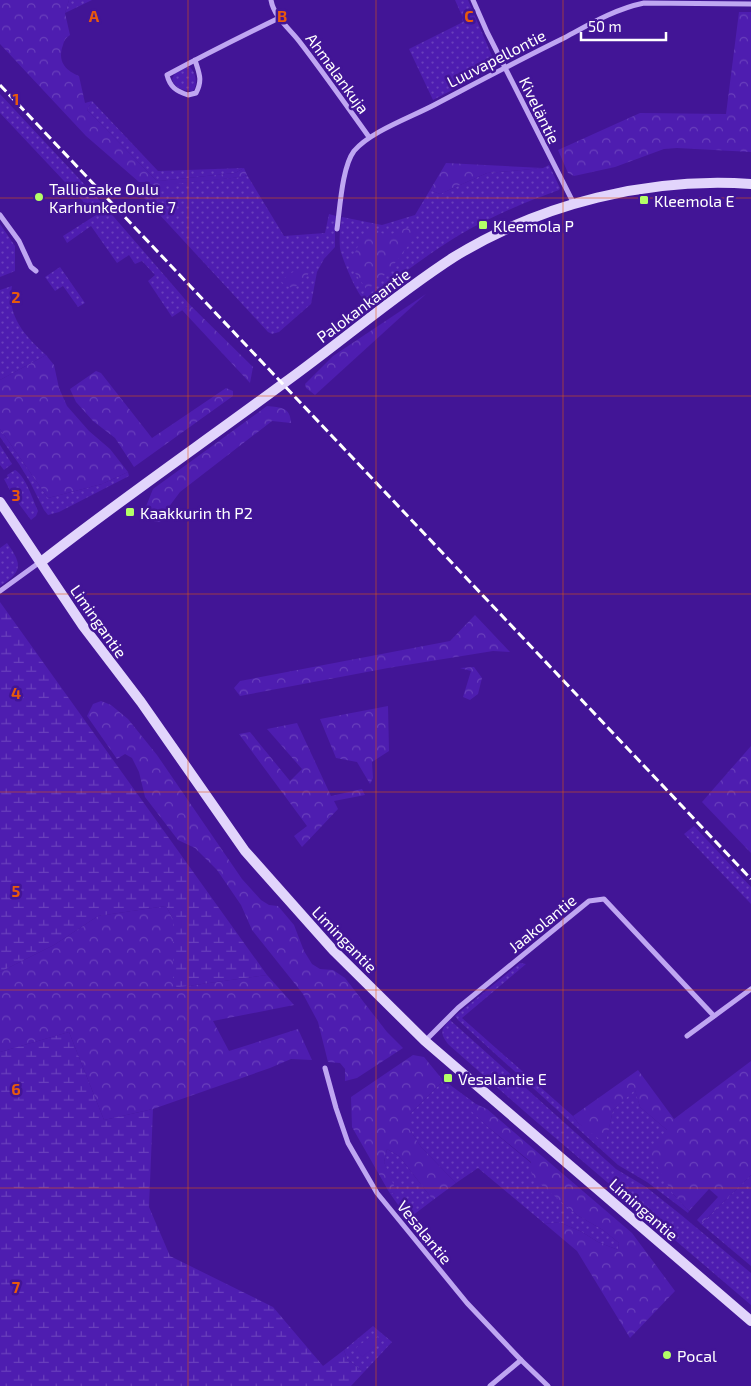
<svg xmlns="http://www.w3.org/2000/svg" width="751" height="1386" font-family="'Exo 2',sans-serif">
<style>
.grass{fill:url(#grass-dots)}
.forest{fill:url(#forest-crowns)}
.wetland{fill:url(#wetland-marsh)}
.garden{fill:#4e1db0}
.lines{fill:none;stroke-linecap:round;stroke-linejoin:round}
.minor{stroke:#bfa6f2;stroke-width:5}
.secondary{stroke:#e2d5fc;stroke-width:10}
.rail{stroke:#fff;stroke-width:3;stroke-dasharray:9 4;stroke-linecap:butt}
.grid{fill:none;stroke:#e8590c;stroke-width:1;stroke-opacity:0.55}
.poi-dot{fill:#b3ff67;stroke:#421596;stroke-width:2}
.labels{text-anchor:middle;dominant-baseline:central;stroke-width:5;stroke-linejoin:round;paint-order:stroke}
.street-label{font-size:16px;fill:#fff;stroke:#421596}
.poi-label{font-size:16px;fill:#fff;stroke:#421596;text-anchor:start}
.grid-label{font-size:16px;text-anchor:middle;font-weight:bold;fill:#e8590c;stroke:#421596;stroke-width:5;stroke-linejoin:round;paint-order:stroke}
</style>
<defs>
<pattern id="grass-dots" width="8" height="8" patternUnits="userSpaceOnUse" patternTransform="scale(1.25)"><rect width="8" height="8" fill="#4e1db0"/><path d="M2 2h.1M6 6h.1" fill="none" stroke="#693fbc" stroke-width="1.8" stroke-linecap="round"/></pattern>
<pattern id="forest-crowns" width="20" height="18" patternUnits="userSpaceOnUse" patternTransform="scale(1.25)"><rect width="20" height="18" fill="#4e1db0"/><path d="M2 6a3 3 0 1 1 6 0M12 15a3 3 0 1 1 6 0" fill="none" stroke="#693fbc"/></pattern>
<pattern id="wetland-marsh" width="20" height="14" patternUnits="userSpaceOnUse" patternTransform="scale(1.25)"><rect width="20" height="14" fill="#4e1db0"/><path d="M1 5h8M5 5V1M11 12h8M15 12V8" fill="none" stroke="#693fbc"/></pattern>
</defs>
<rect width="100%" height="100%" fill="#421596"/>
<!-- grass -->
<g class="grass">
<path d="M69,0H92L65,13Z"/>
<path d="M455,0H468L492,56L493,63L489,71L433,100L409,49L463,22L462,19L463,18Z"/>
<path d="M188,67H190C196,73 198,84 193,91C183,91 175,88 172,79L175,73Z"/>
<path d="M0,94L101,202L190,305L172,317L148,281L155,275L142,261L135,264L129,255L117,263L91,226L67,243L63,236L96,215L0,113Z"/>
<path d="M92,101L158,171L244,168L235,173L159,181L156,180L87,110Z"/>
<path d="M549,165L560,188L559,190C525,202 492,216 461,234C429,253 400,276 370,298C367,298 365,299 362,297C356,292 341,256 340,248C339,237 340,227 342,217L382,225L415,215L430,190L440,194L487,173L543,168Z"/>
<path d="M247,175L284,236L325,233L329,214L336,216L335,230V247L324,259L317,272L311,304L279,332L272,334L268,332L134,187L242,177Z"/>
<path d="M0,224L15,246V271L0,277Z"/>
<path d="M60,267L85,303L78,307L63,286L55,291L45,277Z"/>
<path d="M12,286C6,316 26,337 46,355L0,380V290Z"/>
<path d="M0,429L48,498L102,484L128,472L129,476L59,512L48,515L44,510L30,482L19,464L0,437Z"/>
<path d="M0,445L12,464L4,470L0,465Z"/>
<path d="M15,470C25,475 33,500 38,511L36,516L31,520L13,496L4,479L8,477L7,475Z"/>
<path d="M7,543C23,565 22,572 0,586V548Z"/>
<path d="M694,826L751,887V904L684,834Z"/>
<path d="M520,963L526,964L462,1018L573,1116L578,1123L606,1141L613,1110L635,1089L640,1107L667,1130L673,1194L689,1211L688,1213L647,1182L618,1165L458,1020L455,1016Z"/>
<path d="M450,1020L616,1169L646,1187L680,1214L751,1273V1305L532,1118L449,1045C440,1034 440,1030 450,1020Z"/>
<path d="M442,1079L476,1104L470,1109L488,1127L531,1163L562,1202L577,1215L603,1230L619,1243L618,1250L598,1242L582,1232L559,1222L545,1224L478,1168L456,1183L421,1147L410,1130V1114L440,1084Z"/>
<path d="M387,1149L399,1156L433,1200L408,1219L389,1192L395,1194L384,1162Z"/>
<path d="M751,1175V1266L701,1224Z"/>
<path d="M373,1326L392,1342L364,1372L347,1359L344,1350Z"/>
</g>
<!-- forest -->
<g class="forest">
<path d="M0,0H69L65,13L70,35C64,39 64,42 62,48C58,63 67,71 79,76L85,103L92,101L87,110L156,180L159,181L235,173L244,168L247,175L242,177L153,186L147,182H139L86,136L0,44Z"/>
<path d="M739,12H751V152L677,148L664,149L615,167L574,176L568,173L558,150L640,113L726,114Z"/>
<path d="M446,163L543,168L487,173L440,194L430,190Z"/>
<path d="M415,226V237L388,272L367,290L355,273L350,263L365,231L371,227L387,236L403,229Z"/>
<path d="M300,268L308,269L309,273C302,283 293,295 281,281L288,275Z"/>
<path d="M426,294L315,395L306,388L305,384L333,356Z"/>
<path d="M190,305L253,367L250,383L182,310Z"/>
<path d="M46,355L54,365L59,388L67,406L89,431L110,449L128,472L102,484L48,498L0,429V380Z"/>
<path d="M96,371L101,373L152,438L226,388L233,391V396L134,467L115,438L93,421L76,402L70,389Z"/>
<path d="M267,406C281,408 290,406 291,423L272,421L180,492L165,512L160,522L141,519L153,489Z"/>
<path d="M475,615L510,652L493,651L388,668L240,696L234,688L240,681L450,641Z"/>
<path d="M474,667L482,678L478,694L470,700L463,697L471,671L460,668Z"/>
<path d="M101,701L111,705L128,719L157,755L242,879L261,900L269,905L278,906L294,925L304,951L312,964L320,969L333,970L345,978L387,1032L403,1048L357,1078L345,1081V1069L340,1063L328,1062L318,1022L303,994L252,930L241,905L217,870L195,848L178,840L145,797L139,772L132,758L125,754L117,759L87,716L93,704Z"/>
<path d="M388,706L389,751L372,762L373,778L370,784L357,762L336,758L320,719Z"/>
<path d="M297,723L331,796L362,789L365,795L334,801L338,809L302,847L294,836L307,826L239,734L250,732L290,781L302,769L267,729Z"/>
<path d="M751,746V853L702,802Z"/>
<path d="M166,906L173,919V988L267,975L294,1005L213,1021L229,1051L298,1029L312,1060L291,1059L270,1068L153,1109L104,1120L69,1032L0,1052V972L54,945L98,916Z"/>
<path d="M413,1055L424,1057L442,1079L440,1084L410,1114V1130L421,1147L456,1183L433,1200L399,1156L387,1149L384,1162L395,1188V1194L389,1192L352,1127L351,1097Z"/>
<path d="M751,1061V1175L701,1224L697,1220L718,1197L709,1189L689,1211L673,1194L648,1150L667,1130L640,1107L635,1090L613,1110L606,1142H603L578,1123L573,1116L638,1070L674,1119Z"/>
<path d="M476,1104L487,1109L632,1233L675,1291L630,1338L577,1251L545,1224L559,1222L582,1232L598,1242L618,1250L619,1243L603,1230L577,1215L532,1177L531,1162L488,1127L469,1109Z"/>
</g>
<!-- wetland -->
<g class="wetland">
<path d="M0,602L267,975L173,988V919L166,906L98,916L54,945L0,972Z"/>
<path d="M69,1032L104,1120L153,1109L149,1207L170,1256L273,1307L323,1366L344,1350L347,1359L364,1372L351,1386H0V1052Z"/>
</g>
<!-- garden -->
<path class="garden" d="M370,1337L373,1340L378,1337L382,1341L362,1357L356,1348Z"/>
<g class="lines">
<!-- minor -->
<g class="minor">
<path d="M271,0C274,17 289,28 299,41C323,72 346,105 369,137"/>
<path d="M473,0L487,32L574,204"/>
<path d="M195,60C199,73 203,80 196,93L188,95C176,91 170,87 167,75C204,55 242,36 279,18"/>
<path d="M0,215L19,241L31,267L36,271"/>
<path d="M337,229C340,208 342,167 354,151C371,131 412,117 436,104C478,82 521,59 564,38C590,24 615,9 644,3L751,4"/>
<path d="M0,591L40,562"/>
<path d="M687,1036L751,989"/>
<path d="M425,1041L458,1008L589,901L604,899L714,1016"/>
<path d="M325,1068L336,1108L348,1143L377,1193L467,1303L521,1360L548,1386"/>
<path d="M490,1386L521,1360"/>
</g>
<!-- secondary -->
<g class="secondary">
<path d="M0,502L83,626L141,702L245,851L333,950L425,1041L751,1321"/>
<path d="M41,562C120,500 203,443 284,383C341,342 395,295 454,257C542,203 649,177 751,184"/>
</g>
<!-- rail -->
<path class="rail" d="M0,85L751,879"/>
</g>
<!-- grid -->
<path class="grid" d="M188,0V1386M376,0V1386M563,0V1386M0,198H751M0,396H751M0,594H751M0,792H751M0,990H751M0,1188H751"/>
<!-- markers -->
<g class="poi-dot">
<circle cx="39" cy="197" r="5"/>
<rect x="639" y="195" width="10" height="10" rx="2.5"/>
<rect x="478" y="220" width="10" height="10" rx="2.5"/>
<rect x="125" y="507" width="10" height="10" rx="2.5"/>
<rect x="443" y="1073" width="10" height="10" rx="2.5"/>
<circle cx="667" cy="1355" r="5"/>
</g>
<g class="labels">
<!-- street labels -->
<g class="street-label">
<text transform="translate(496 58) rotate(-27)">Luuvapellontie</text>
<text transform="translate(338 73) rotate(54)">Ahmalankuja</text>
<text transform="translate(540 110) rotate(64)">Kiveläntie</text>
<text transform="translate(363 305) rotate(-37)">Palokankaantie</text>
<text transform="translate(99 621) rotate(55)">Limingantie</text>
<text transform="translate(542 923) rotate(-39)">Jaakolantie</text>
<text transform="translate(345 939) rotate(46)">Limingantie</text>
<text transform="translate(644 1209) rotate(41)">Limingantie</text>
<text transform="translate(425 1232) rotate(51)">Vesalantie</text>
</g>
<!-- poi labels -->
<g class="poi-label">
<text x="49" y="188">Talliosake Oulu<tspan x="49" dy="18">Karhunkedontie 7</tspan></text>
<text x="654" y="200">Kleemola E</text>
<text x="493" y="225">Kleemola P</text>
<text x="140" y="512">Kaakkurin th P2</text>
<text x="458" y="1078">Vesalantie E</text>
<text x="677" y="1355">Pocal</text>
</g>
</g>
<g class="grid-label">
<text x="94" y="22">A</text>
<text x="282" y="22">B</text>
<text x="469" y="22">C</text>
<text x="16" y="105">1</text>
<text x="16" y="303">2</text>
<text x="16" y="501">3</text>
<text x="16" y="699">4</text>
<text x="16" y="897">5</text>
<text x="16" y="1095">6</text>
<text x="16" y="1293">7</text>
</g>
<!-- scale -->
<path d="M581 32v8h85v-8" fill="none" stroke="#ffffff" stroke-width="2.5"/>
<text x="588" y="32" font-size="15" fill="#ffffff" stroke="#421596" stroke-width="4" paint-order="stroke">50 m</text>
</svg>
